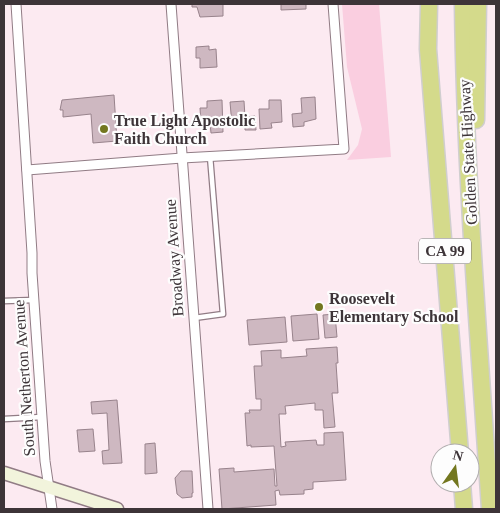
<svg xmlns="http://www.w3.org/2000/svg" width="500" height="513" font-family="Georgia,serif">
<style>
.green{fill:#facee0}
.building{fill:#ceb8c1;stroke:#98838c}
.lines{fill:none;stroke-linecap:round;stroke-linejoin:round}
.service-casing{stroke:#917c85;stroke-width:7}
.minor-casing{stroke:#917c85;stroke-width:11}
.secondary-casing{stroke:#917c85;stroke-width:15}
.motorway-casing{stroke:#d0cecf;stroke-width:19}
.service{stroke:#fff;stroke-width:4.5}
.minor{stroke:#fff;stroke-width:9}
.secondary{stroke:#f2f4dc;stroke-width:12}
.motorway{stroke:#d4da8b;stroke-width:16}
.poi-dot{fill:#73771f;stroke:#fdfdfd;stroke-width:2}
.labels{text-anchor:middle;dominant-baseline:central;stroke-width:4.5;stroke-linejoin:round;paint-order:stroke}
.shield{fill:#fdfdfd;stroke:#777073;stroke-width:1}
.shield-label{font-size:15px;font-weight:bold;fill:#3d3438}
.poi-label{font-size:16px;font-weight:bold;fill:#3d3438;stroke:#fdfdfd;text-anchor:start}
.street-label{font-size:16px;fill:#3d3438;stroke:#fdfdfd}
</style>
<rect width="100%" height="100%" fill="#fceaf1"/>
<!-- green -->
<path class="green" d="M342,4H379L391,157L347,160L358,145L362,129L347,67Z"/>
<!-- building -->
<g class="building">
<path d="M192,4H223V16L200,17L197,7H192Z"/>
<path d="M281,4H306V9L281,10Z"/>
<path d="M209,46V50L216,49L217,67L200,68V58H196V47Z"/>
<path d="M114,95L117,141L93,143L91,114L63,117V110H60L62,100Z"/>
<path d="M315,97L316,119L304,122V126L293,127L292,114L302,113L301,98Z"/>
<path d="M222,100L223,132L211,133L210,123L201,124L200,108H207V101Z"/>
<path d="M269,100H281L282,122L271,123L272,128L260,129L259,109H269Z"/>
<path d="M244,101L245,117L255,116L256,130H245V126L232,125L230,102Z"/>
<path d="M317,314L319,339L293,341L291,316Z"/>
<path d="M335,314L337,337L325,338L323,315Z"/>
<path d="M285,317L287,342L249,345L247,320Z"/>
<path d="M337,347L338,363H336L338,393H332L335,427L324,428L323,410H315V403L285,406L286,414H279L281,447L286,446L285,442L316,440L317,445H324V433L343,432L346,480L313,482V489L304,490V494L280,495L279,490L275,491L276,505L222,509L219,469L234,468V472L274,469L275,486H277L274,446L251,447V445L247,446L245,413H250L249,410H261V399H256L254,366H262L261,351L281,350V358L307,356L306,349Z"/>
<path d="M117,400L122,463L103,464L102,451L109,450L107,413L92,414L91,402Z"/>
<path d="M93,429L95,451L79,452L77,430Z"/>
<path d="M155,443L157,473L145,474V444Z"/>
<path d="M181,471H192L193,493H192V497L182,498L177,494L175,478Z"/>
</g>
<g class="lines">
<!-- service casing -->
<g class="service-casing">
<g id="service">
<path d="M4,301L34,300"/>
<path d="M194,318L223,314L210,156"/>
<path d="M4,419L42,417"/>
</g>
</g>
<!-- minor casing -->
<g class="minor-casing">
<g id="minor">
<path d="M16,4L32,253V273L45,461L52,509"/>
<path d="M171,4L208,509"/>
<path d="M27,170L182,158L344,149L333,4"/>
</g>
</g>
<!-- secondary casing -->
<g class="secondary-casing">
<path id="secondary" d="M4,473L117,509"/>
</g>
<!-- motorway casing -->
<g class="motorway-casing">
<g id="motorway">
<path d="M429,4L428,49L460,453"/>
<path d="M463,4C465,173 479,341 490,509"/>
<path d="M476,120L478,4"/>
<path d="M462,483L464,509"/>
</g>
</g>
<!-- service -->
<use href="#service" class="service"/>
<!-- minor -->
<use href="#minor" class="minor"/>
<!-- secondary -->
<use href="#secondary" class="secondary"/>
<!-- motorway -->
<use href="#motorway" class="motorway"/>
</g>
<!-- markers -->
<g class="poi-dot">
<circle cx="104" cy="129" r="5"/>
<circle cx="319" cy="307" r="5"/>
</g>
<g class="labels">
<!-- shield labels -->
<rect class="shield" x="419" y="238.5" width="52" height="25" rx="4"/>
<g class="shield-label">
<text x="445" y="251">CA 99</text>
</g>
<!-- poi labels -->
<g class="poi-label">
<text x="114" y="120">True Light Apostolic<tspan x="114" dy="18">Faith Church</tspan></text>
<text x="329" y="298">Roosevelt<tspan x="329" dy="18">Elementary School</tspan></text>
</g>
<!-- street labels -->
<g class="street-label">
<text transform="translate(468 152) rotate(-93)">Golden State Highway</text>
<text transform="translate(174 258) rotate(-94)">Broadway Avenue</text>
<text transform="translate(24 378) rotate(-94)">South Netherton Avenue</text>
</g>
</g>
<!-- border -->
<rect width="500" height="513" fill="none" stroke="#3d3438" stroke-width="10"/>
<!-- north arrow -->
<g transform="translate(455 468) rotate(14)"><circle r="24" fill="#fdfdfd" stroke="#b0adae"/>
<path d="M0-4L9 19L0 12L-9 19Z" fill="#73771f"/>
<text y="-8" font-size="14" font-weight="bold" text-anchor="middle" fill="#3d3438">N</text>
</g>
</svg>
